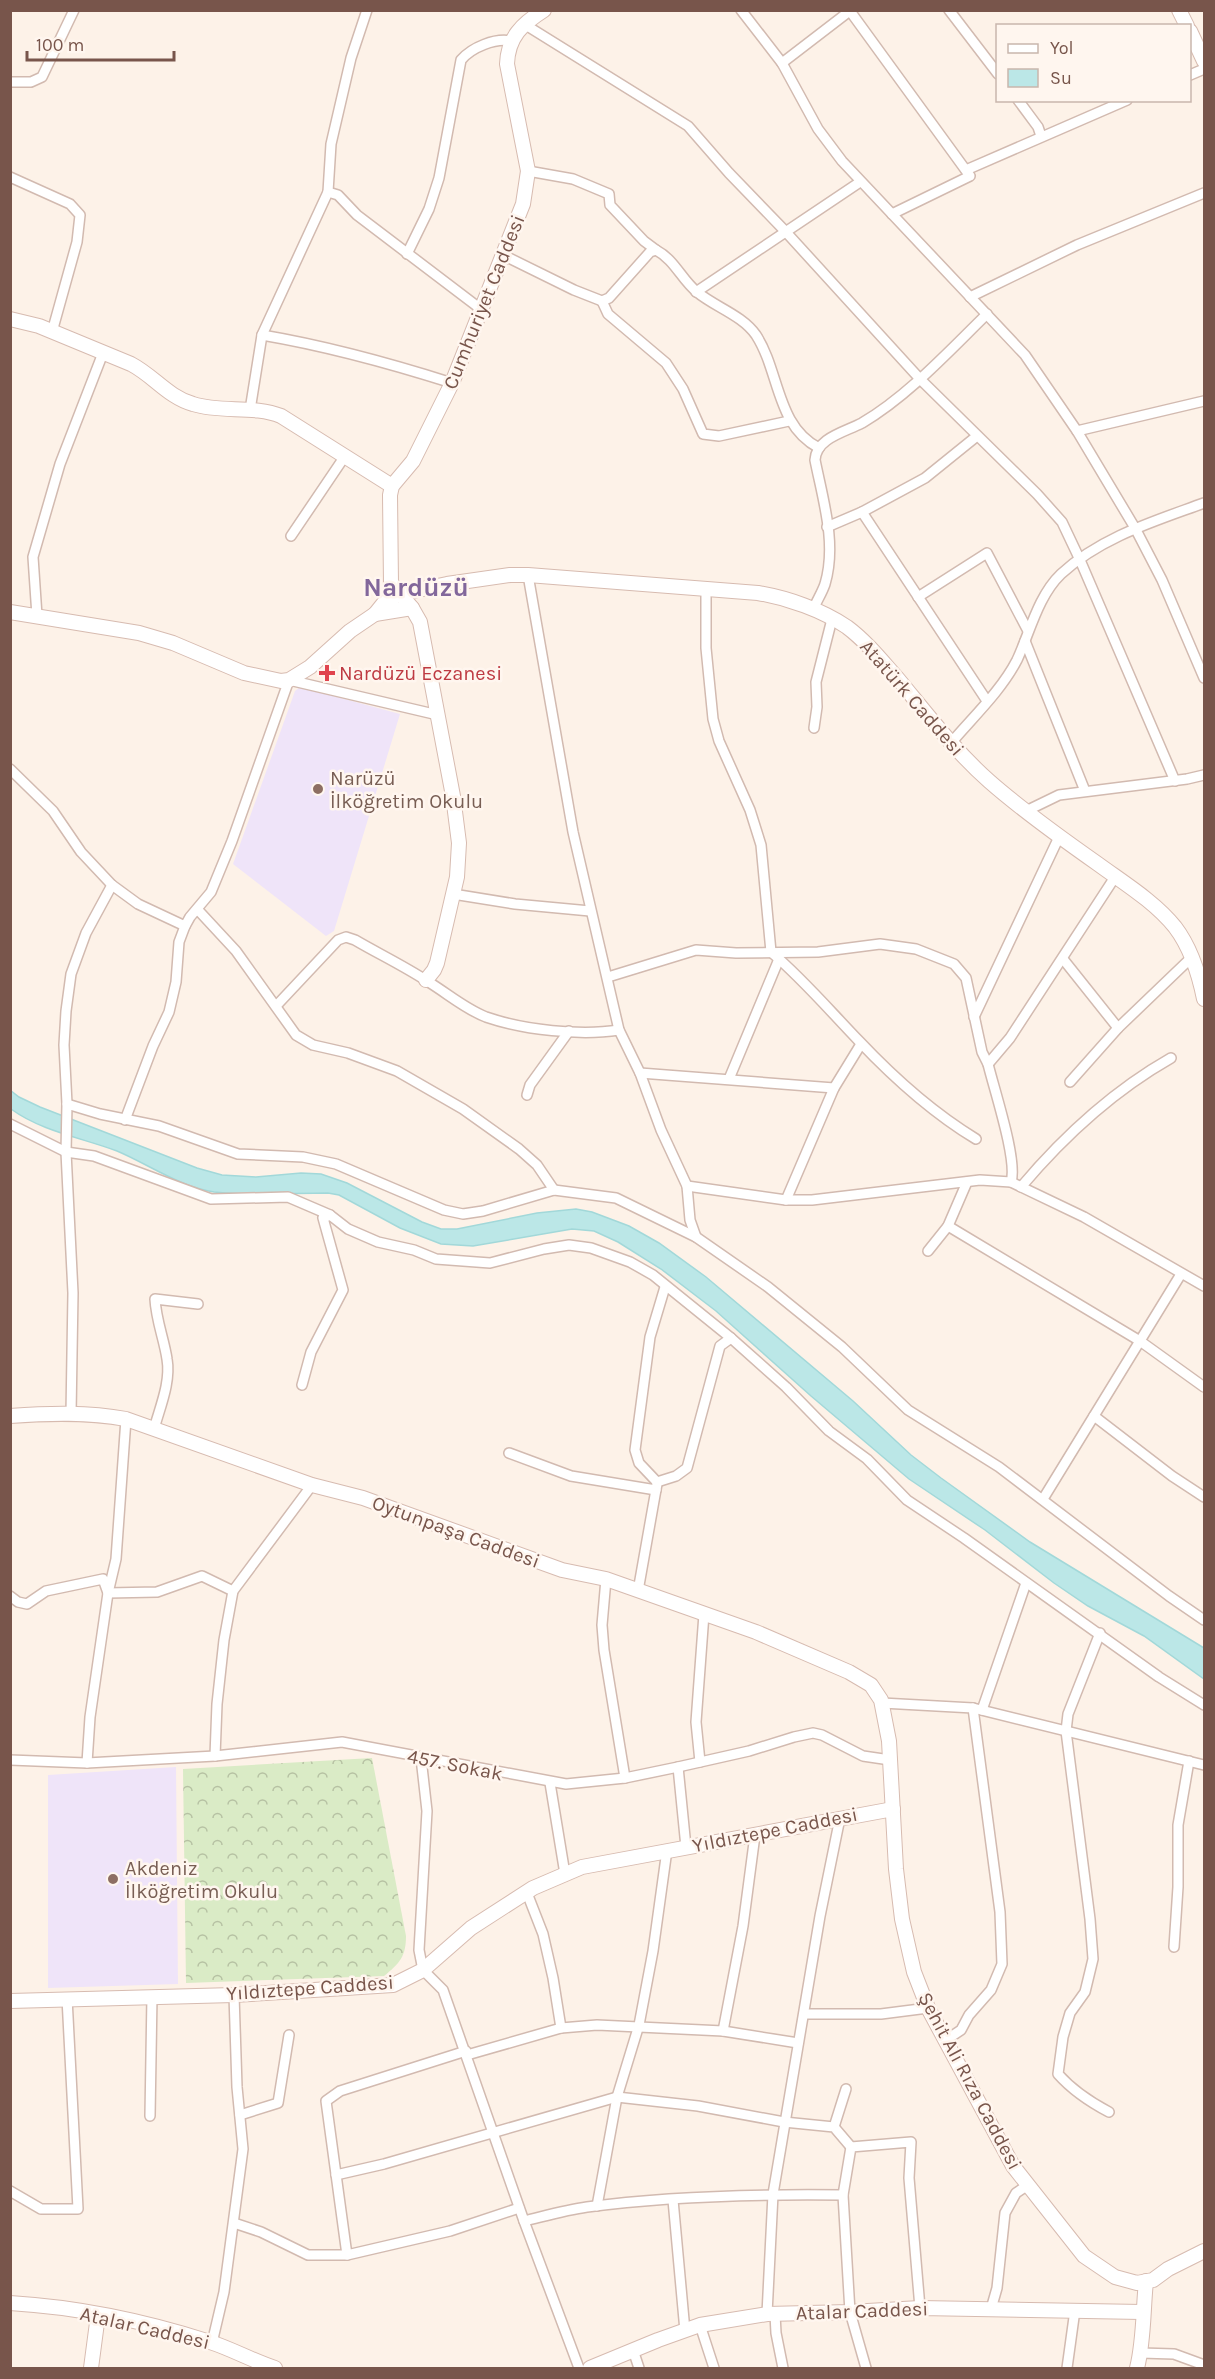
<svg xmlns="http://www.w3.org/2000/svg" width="1215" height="2379" font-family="Karla,sans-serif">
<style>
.education{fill:#efe4f9}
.forest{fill:url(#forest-crowns)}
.water{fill:#bbe7e7;stroke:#a2d8d9;stroke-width:1.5}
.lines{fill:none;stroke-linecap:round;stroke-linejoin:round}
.street-casing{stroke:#d2bab0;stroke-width:12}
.secondary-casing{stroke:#d7bbb0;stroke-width:16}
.street{stroke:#fff;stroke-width:9}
.secondary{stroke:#fff;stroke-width:14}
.health-dot{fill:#e0444e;stroke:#fff6ef;stroke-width:2}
.education-dot{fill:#8d6e63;stroke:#fff6ef;stroke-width:2}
.labels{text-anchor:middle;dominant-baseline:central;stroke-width:5;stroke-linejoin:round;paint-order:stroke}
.street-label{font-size:20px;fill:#78554b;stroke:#fff6ef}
.health-label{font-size:20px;fill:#be3a42;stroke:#fff6ef;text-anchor:start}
.education-label{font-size:20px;fill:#785e54;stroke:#fff6ef;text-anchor:start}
.district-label{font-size:26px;font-weight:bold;fill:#82679b;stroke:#fff6ef}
</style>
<defs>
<pattern id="forest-crowns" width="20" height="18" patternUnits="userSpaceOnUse" patternTransform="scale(1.5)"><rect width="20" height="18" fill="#daebc6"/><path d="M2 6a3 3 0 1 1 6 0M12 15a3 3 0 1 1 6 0" fill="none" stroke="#b6c1a3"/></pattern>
</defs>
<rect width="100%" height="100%" fill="#fdf2e8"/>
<!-- education -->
<g class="education">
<path d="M300,687L400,714L334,931L326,936L233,864L295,691Z"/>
<path d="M176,1767L178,1984L48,1988V1775Z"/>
</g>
<!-- forest -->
<path class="forest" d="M372,1758L406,1936C406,1956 400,1963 384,1976L186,1983L183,1769Z"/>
<!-- water -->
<path class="water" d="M10,1090L19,1097L40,1107L197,1168L222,1175L256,1177L301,1173L321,1174L347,1183L422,1222L441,1229H457L537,1213L576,1209L592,1212L629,1226L659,1243L706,1277L853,1401L911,1455L941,1478L1030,1542L1204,1648V1679L1144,1636L1088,1606L1054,1583L985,1530L909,1479L811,1396L716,1311L661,1269L618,1242L594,1231L572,1229L473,1246L441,1244L400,1228L339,1195L328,1193C291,1193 251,1196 214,1192C180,1187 148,1164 117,1151C82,1138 41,1131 11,1109Z"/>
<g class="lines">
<!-- street casing -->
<g class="street-casing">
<g id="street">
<path d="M741,10L782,63L818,129L842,161L1025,355L1077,431L1135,528L1162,580L1204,678"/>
<path d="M949,10L998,74"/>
<path d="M850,11L970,176L892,214"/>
<path d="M524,24L688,126L729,173L785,231L920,379L1037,494L1062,522L1080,560L1175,781"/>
<path d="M782,63L851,10"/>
<path d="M1190,75L1204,69"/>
<path d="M10,82H31L42,77L74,10"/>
<path d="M1018,100L1038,127L1041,136"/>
<path d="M966,170L1127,100"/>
<path d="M528,171L573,179L609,194L610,205L644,241L656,250"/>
<path d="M10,177L70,204L80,215L77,242L52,332"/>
<path d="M328,192L331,144L351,58L367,10"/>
<path d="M407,254L429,209L439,178L461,60C472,47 495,38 511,41"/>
<path d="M503,255L574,290L602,301L609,298L650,252L656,250C675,260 681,279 697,292C715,307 742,315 756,335C780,372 776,426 819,448"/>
<path d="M696,292L860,182"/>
<path d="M970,297L1077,245L1204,193"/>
<path d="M602,301L608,314L666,363L683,389L703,434L719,436L789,421"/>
<path d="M262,335C327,346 389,363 452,383"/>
<path d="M250,410L262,335L328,192L338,195L357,215L482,310"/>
<path d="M1077,431L1204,401"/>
<path d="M862,512L987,701"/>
<path d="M827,527L862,512L925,478L977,436"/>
<path d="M291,536L345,456"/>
<path d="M528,575L573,832L619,1030L640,1073L661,1130L687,1186L690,1220L696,1237"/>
<path d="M706,588V648L713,719L719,741L750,810L761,845L771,952C803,979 830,1011 859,1041C894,1078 933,1113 976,1139"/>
<path d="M918,597L987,553L1028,631"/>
<path d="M813,610C816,602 822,593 825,584C837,544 823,500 815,460C816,438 845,432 862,423C908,396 949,351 987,314"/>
<path d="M37,616L33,557L60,464L103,353"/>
<path d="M1025,641L1085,791"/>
<path d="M814,728L817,707L816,682L832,619"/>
<path d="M951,743C973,717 1001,691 1017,660C1030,632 1038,596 1061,574C1101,537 1155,521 1204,503"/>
<path d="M10,769L53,811L81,852L112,885L138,904L185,926"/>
<path d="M1026,811L1059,795L1187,779L1204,775"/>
<path d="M453,894L515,904L590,911"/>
<path d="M198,910L236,951L296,1035L313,1045L348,1053L397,1071L463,1109L519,1149L537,1165L554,1190"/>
<path d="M1063,959L1118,1028L1192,957"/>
<path d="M608,977L696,950L736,953L818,952L880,944L916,949L954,964L966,978L982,1052L988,1064C994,1089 1018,1161 1011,1182"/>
<path d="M276,1006L338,940L346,937L355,940C379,954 404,966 427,981C447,993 465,1009 486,1017C524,1030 580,1036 619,1030"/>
<path d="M974,1017L1059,837"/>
<path d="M988,1064L1010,1038L1115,877"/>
<path d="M640,1073L834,1088"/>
<path d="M729,1079L779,959"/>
<path d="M1070,1082L1118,1028"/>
<path d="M527,1095L530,1085L569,1031"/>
<path d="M67,1104L100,1114L159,1126L238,1154L303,1157L336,1164L444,1210L463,1214L483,1211L554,1190L616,1198L696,1237L768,1287L842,1347L908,1410L999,1467L1169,1596L1204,1620"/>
<path d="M125,1120L153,1046L169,1012L176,982L179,942L185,926L190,917L211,892L232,841L289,680L438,715"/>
<path d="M10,1124L66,1152L94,1156L211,1199L288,1197L330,1215L348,1229L378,1242L414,1250L436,1259L490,1263L544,1249L569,1245L591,1248L630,1262L653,1275L731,1338L786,1387L829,1431L867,1459L907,1500L964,1538L1159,1677L1204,1705"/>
<path d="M687,1186L786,1200H812L980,1180L1011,1182L1084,1217L1204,1286"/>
<path d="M1021,1187C1064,1136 1113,1091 1171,1058"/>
<path d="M786,1200L834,1088L861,1044"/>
<path d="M948,1226L1140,1341L1204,1387"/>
<path d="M928,1251L948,1226L967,1182"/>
<path d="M302,1385L311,1352L343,1290L323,1218L330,1215"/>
<path d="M71,1414L73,1293L66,1152L67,1104L64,1045L66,1011L71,974L86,933L112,885"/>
<path d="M1094,1416L1172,1476L1204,1497"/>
<path d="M154,1429C160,1407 171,1382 167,1359C164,1339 156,1320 155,1299L198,1304"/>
<path d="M509,1453L571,1476L656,1490"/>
<path d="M657,1482L639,1463L635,1450L650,1337L665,1287"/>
<path d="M657,1482L676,1476L687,1468L720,1346L731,1338"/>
<path d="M1043,1499L1181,1274"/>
<path d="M606,1579L602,1625L604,1650L625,1778"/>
<path d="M638,1591L657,1484"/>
<path d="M10,1596L18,1602L27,1604L46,1591L103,1579L108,1593L157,1592L202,1576L233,1591"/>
<path d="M1100,1633L1068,1714L1066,1731L1090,1919L1093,1959L1085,1992L1070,2013L1063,2037L1058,2074C1073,2091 1090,2102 1109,2112"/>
<path d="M882,1703L973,1708L1204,1765"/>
<path d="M982,1710L1026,1583"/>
<path d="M215,1756L217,1704L224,1640L233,1591L312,1485"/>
<path d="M421,1758L427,1811L419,1950L423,1970L443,1990L524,2221L579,2368"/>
<path d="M10,1760L87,1763L215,1756L342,1742L566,1784L625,1778L678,1767L749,1751L794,1737L813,1733L822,1735L863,1756L890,1760"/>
<path d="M700,1762L696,1722L704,1614"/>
<path d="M87,1763L90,1717L108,1593L116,1559L126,1419"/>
<path d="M678,1767L686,1847"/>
<path d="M550,1783L565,1874"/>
<path d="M527,1893L543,1934L553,1978L561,2028"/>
<path d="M1174,1947L1178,1887V1825L1189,1761"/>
<path d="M805,2014H881L928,2008"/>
<path d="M723,2031L743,1926L755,1835"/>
<path d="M946,2040L961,2030L969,2015L991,1990L1002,1964L1000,1912L973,1708"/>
<path d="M467,2055L561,2028L597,2025L723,2031L798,2043"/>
<path d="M240,2115L278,2103L289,2035"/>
<path d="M150,2116L152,1996"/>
<path d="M834,2127L846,2089"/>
<path d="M336,2175L384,2164L617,2097L698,2106L784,2122L834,2127L851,2147"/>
<path d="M10,2191L41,2209H78L67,1998"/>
<path d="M673,2200L685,2331"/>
<path d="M597,2206L617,2097L639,2025L653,1951L667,1850"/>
<path d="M524,2221C545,2216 566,2210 587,2207C669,2196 760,2194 843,2195"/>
<path d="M234,2223L261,2232L308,2255H347L450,2231L519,2208"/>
<path d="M347,2255L326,2101L340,2091L466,2051"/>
<path d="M991,2309L997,2288L1005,2213L1016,2193L1028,2185"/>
<path d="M767,2314L773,2194L820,1916L840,1818"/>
<path d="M775,2314L776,2333L783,2368"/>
<path d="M700,2325L714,2368"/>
<path d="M212,2343L224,2292L243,2149L237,2087L234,1995"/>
<path d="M633,2350L639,2368"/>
<path d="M1141,2353L1174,2354L1204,2365"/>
<path d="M866,2368L850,2312L843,2195L851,2147L911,2142L909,2178L920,2308"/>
<path d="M1067,2368L1075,2310"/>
</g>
</g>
<!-- secondary casing -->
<g class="secondary-casing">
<g id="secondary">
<path d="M1179,10L1187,26"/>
<path d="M1190,31L1204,61"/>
<path d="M10,319L39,326L131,364C154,376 168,397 193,404C221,413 254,405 281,416L392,486"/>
<path d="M412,608L375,614L383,604L399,594L447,584L510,575H528L758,593C788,598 822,610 847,627C867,642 882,661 898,679C927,714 955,751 989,781C1023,811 1061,838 1098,864C1124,883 1155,902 1175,927C1191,948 1199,974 1204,999"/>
<path d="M10,612L139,633L173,643L244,673L281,681L289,680L310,667L350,631L375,614"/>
<path d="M426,980L434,970L437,963L457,877L459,843L453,796L420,622L412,608L391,583L390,495L392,486L413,461L452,383L523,204L528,171L507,64C508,37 522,24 544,10"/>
<path d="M10,1416C50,1413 88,1412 126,1419L312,1485L363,1498L562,1570L606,1579L756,1632L849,1672L871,1685L881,1700L889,1741L896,1869L902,1919L914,1972L928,2008L1013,2166L1084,2256L1115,2277L1137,2283L1153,2280L1168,2269L1204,2251"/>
<path d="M10,2001L234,1995L393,1985L423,1970L471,1928L533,1888L582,1867L893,1809"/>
<path d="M10,2303C76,2307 148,2322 210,2342C232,2349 253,2361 275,2368"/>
<path d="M91,2368L98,2315"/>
<path d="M590,2368L658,2340L700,2325L767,2314L850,2312L920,2308L1142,2312"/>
<path d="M1137,2368C1144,2341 1143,2310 1146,2281"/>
</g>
</g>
<!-- street -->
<use href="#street" class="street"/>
<!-- secondary -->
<use href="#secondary" class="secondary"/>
</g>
<!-- markers -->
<path class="health-dot" d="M324 664h6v6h6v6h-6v6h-6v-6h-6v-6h6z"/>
<g class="education-dot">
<circle cx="318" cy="789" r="6"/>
<circle cx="113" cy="1879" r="6"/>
</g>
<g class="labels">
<!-- street labels -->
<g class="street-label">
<text transform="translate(484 302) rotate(-68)">Cumhuriyet Caddesi</text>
<text transform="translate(912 698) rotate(49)">Atatürk Caddesi</text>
<text transform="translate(456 1532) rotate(20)">Oytunpaşa Caddesi</text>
<text transform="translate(455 1765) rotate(11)">457. Sokak</text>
<text transform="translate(775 1830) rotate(-11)">Yıldıztepe Caddesi</text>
<text transform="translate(310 1988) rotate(-4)">Yıldıztepe Caddesi</text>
<text transform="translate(970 2081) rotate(62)">Şehit Ali Rıza Caddesi</text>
<text transform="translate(862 2311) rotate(-2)">Atalar Caddesi</text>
<text transform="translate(145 2328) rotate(13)">Atalar Caddesi</text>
</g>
<!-- health labels -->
<g class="health-label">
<text x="339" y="673">Nardüzü Eczanesi</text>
</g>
<!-- education labels -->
<g class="education-label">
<text x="330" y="778">Narüzü<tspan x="330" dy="23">İlköğretim Okulu</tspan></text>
<text x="125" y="1868">Akdeniz<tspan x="125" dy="23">İlköğretim Okulu</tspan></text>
</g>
<!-- district labels -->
<g class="district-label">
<text x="416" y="587">Nardüzü</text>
</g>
</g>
<!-- border -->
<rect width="1215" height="2379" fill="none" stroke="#78554b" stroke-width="24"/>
<!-- legend -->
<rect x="996" y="24" width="195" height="78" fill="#fff6ef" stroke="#c9b6ad" stroke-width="1.5"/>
<rect x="1008" y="44" width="30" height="9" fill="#ffffff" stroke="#c9b6ad" stroke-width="1.5"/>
<text x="1050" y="54" font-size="18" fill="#78554b">Yol</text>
<rect x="1008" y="69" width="30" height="18" fill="#bbe7e7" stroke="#c9b6ad" stroke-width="1.5"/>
<text x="1050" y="84" font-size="18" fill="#78554b">Su</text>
<!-- scale -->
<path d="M27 51v9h147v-9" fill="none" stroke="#78554b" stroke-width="3"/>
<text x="36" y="51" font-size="18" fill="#78554b" stroke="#fff6ef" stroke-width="4.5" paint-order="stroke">100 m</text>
</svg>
